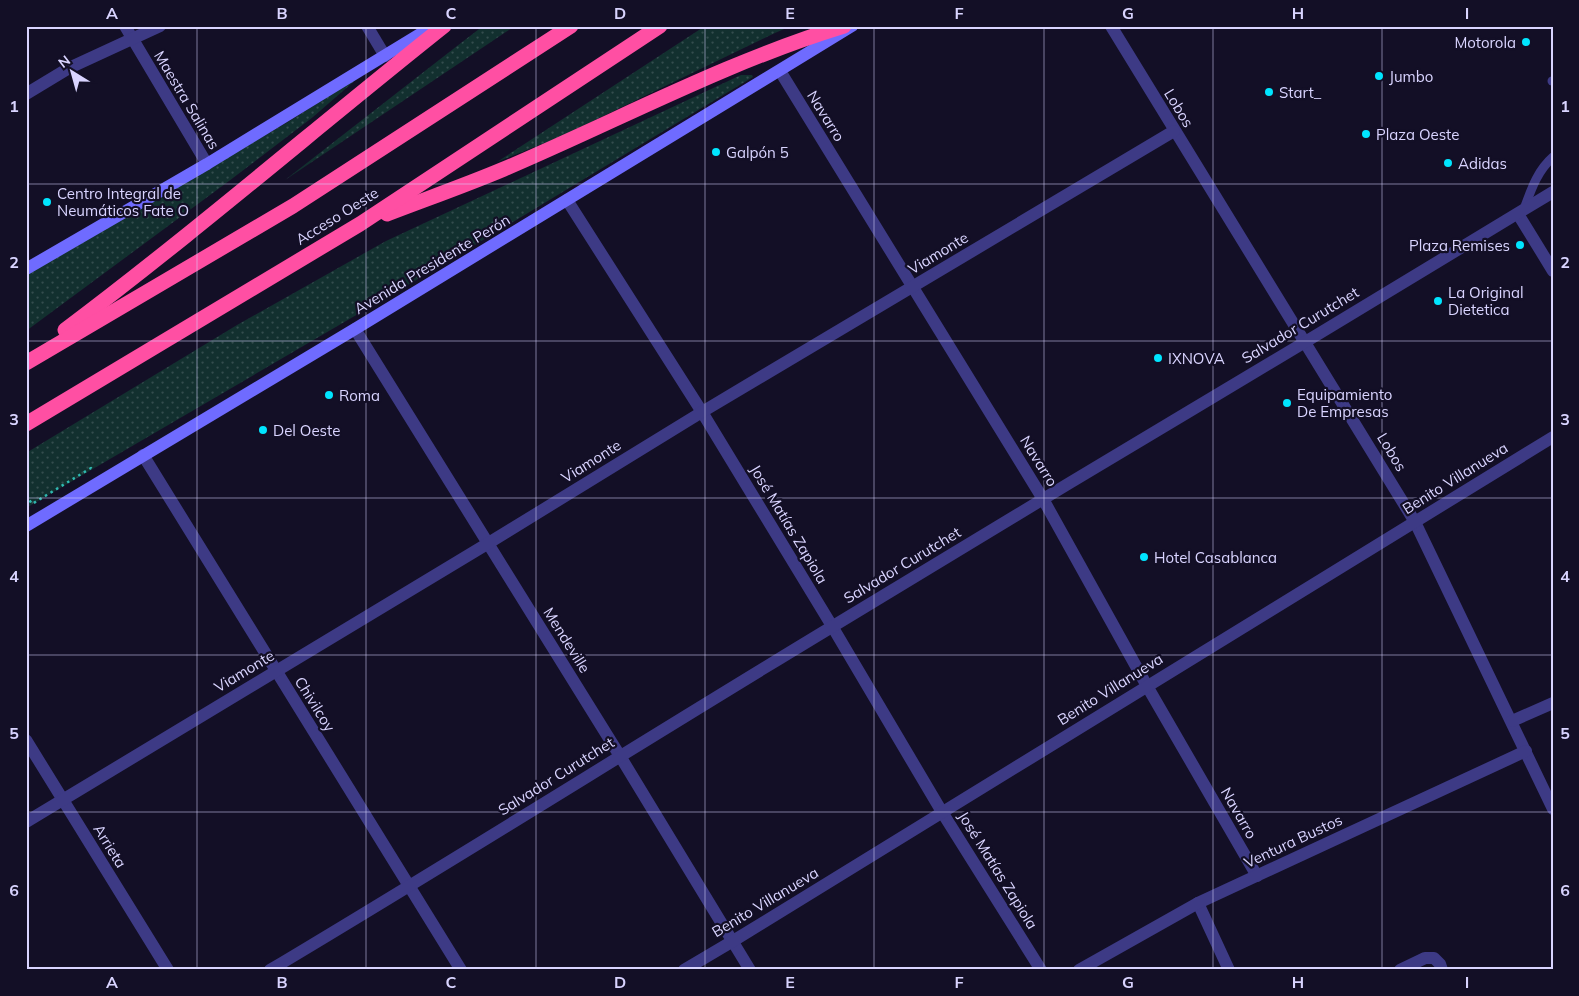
<svg xmlns="http://www.w3.org/2000/svg" width="1579" height="996" font-family="Mulish,sans-serif">
<style>
.grass{fill:url(#grass-dots)}
.lines{fill:none;stroke-linecap:round;stroke-linejoin:round}
.path{stroke:#2fb8b0;stroke-width:2.5;stroke-dasharray:2.5 4;stroke-linecap:butt}
.lane{stroke:#3d3a85;stroke-width:9}
.street{stroke:#3d3a85;stroke-width:12}
.secondary{stroke:#6f6bff;stroke-width:12}
.highway{stroke:#ff4fa3;stroke-width:15}
.grid{fill:none;stroke:#d9d4ff;stroke-width:1;stroke-opacity:0.55}
.poi-dot{fill:#00e5ff;stroke:#130f26;stroke-width:2}
.labels{text-anchor:middle;dominant-baseline:central;stroke-width:4.5;stroke-linejoin:round;paint-order:stroke}
.poi-label{font-size:15px;fill:#d9d4ff;stroke:#130f26;text-anchor:start}
.street-label{font-size:15px;fill:#d9d4ff;stroke:#130f26}
.neatline{fill:none;stroke:#d9d4ff;stroke-width:2}
.grid-label{font-size:16px;text-anchor:middle;font-weight:bold;fill:#d9d4ff}
</style>
<defs>
<pattern id="grass-dots" width="8" height="8" patternUnits="userSpaceOnUse" patternTransform="scale(1.25)"><rect width="8" height="8" fill="#12302f"/><path d="M2 2h.1M6 6h.1" fill="none" stroke="#344d4e" stroke-width="1.8" stroke-linecap="round"/></pattern>
</defs>
<rect width="100%" height="100%" fill="#130f26"/>
<!-- grass -->
<g class="grass">
<path d="M483,26H515L285,180L457,46Z"/>
<path d="M705,26H791L775,33L562,136L497,162Z"/>
<path d="M741,75H752L753,77L430,272L26,508V453L237,325L386,241Z"/>
<path d="M359,77L313,117L229,181L26,331V274L288,122Z"/>
</g>
<g class="lines">
<!-- path -->
<path class="path" d="M26,495L32,504L91,468L93,472"/>
<!-- lane -->
<g class="lane">
<path d="M1552,81H1553"/>
<path d="M1524,209C1531,190 1537,171 1553,157"/>
</g>
<!-- street -->
<g class="street">
<path d="M125,26L207,164"/>
<path d="M367,26L385,56"/>
<path d="M1111,26L1415,522L1553,809"/>
<path d="M780,71L1043,499L1147,686L1257,876"/>
<path d="M26,94L69,68L160,26"/>
<path d="M567,200L702,412L832,626L942,812L1041,970"/>
<path d="M1518,214L1553,271"/>
<path d="M355,329L620,756L750,970"/>
<path d="M143,455L461,970"/>
<path d="M1512,721L1553,703"/>
<path d="M26,740L168,970"/>
<path d="M26,822L487,544L702,412L1174,131"/>
<path d="M1198,903L1229,970"/>
<path d="M270,970C458,858 643,741 830,628C1070,481 1313,339 1553,192"/>
<path d="M684,970L733,941L1553,437"/>
<path d="M1079,970L1198,903L1526,751"/>
<path d="M1400,970L1425,958H1434L1440,964L1442,970"/>
</g>
<!-- secondary -->
<g class="secondary">
<path d="M26,269L207,164L433,26"/>
<path d="M26,526L355,329L852,26"/>
</g>
<!-- highway -->
<g class="highway">
<path d="M387,214C426,199 466,185 504,169C617,121 726,62 844,26"/>
<path d="M65,330C194,233 317,127 444,26"/>
<path d="M26,363L293,206L571,26"/>
<path d="M26,424L360,224L660,26"/>
</g>
</g>
<!-- grid -->
<path class="grid" d="M197,26V970M366,26V970M536,26V970M705,26V970M874,26V970M1044,26V970M1213,26V970M1382,26V970M26,184H1553M26,341H1553M26,498H1553M26,655H1553M26,812H1553"/>
<!-- markers -->
<g class="poi-dot">
<circle cx="1526" cy="42" r="5"/>
<circle cx="1379" cy="76" r="5"/>
<circle cx="1269" cy="92" r="5"/>
<circle cx="1366" cy="134" r="5"/>
<circle cx="716" cy="152" r="5"/>
<circle cx="1448" cy="163" r="5"/>
<circle cx="47" cy="202" r="5"/>
<circle cx="1520" cy="245" r="5"/>
<circle cx="1438" cy="301" r="5"/>
<circle cx="1158" cy="358" r="5"/>
<circle cx="329" cy="395" r="5"/>
<circle cx="1287" cy="403" r="5"/>
<circle cx="263" cy="430" r="5"/>
<circle cx="1144" cy="557" r="5"/>
</g>
<g class="labels">
<!-- poi labels -->
<g class="poi-label">
<text x="1516" y="42" text-anchor="end">Motorola</text>
<text x="1389" y="76">Jumbo</text>
<text x="1279" y="92">Start_</text>
<text x="1376" y="134">Plaza Oeste</text>
<text x="726" y="152">Galpón 5</text>
<text x="1458" y="163">Adidas</text>
<text x="57" y="193">Centro Integral de<tspan x="57" dy="17">Neumáticos Fate O</tspan></text>
<text x="1510" y="245" text-anchor="end">Plaza Remises</text>
<text x="1448" y="292">La Original<tspan x="1448" dy="17">Dietetica</tspan></text>
<text x="1168" y="358">IXNOVA</text>
<text x="1297" y="394">Equipamiento<tspan x="1297" dy="17">De Empresas</tspan></text>
<text x="339" y="395">Roma</text>
<text x="273" y="430">Del Oeste</text>
<text x="1154" y="557">Hotel Casablanca</text>
</g>
<!-- street labels -->
<g class="street-label">
<text transform="translate(187 100) rotate(59)">Maestra Salinas</text>
<text transform="translate(1179 108) rotate(59)">Lobos</text>
<text transform="translate(826 116) rotate(58)">Navarro</text>
<text transform="translate(337 216) rotate(-32)">Acceso Oeste</text>
<text transform="translate(938 253) rotate(-31)">Viamonte</text>
<text transform="translate(432 264) rotate(-31)">Avenida Presidente Perón</text>
<text transform="translate(1300 325) rotate(-31)">Salvador Curutchet</text>
<text transform="translate(1392 452) rotate(59)">Lobos</text>
<text transform="translate(591 461) rotate(-32)">Viamonte</text>
<text transform="translate(1039 461) rotate(58)">Navarro</text>
<text transform="translate(1455 478) rotate(-32)">Benito Villanueva</text>
<text transform="translate(789 524) rotate(59)">José Matías Zapiola</text>
<text transform="translate(902 565) rotate(-31)">Salvador Curutchet</text>
<text transform="translate(567 640) rotate(58)">Mendeville</text>
<text transform="translate(244 671) rotate(-31)">Viamonte</text>
<text transform="translate(1110 689) rotate(-32)">Benito Villanueva</text>
<text transform="translate(315 704) rotate(58)">Chivilcoy</text>
<text transform="translate(556 776) rotate(-32)">Salvador Curutchet</text>
<text transform="translate(1239 813) rotate(60)">Navarro</text>
<text transform="translate(1293 841) rotate(-25)">Ventura Bustos</text>
<text transform="translate(110 846) rotate(58)">Arrieta</text>
<text transform="translate(998 870) rotate(58)">José Matías Zapiola</text>
<text transform="translate(765 902) rotate(-31)">Benito Villanueva</text>
</g>
</g>
<!-- border -->
<rect width="1579" height="996" fill="none" stroke="#130f26" stroke-width="55"/>
<!-- north arrow -->
<g transform="translate(72 72) rotate(323)" stroke="#130f26" stroke-width="4" paint-order="stroke">
<path d="M0-4L9 19L0 12L-9 19Z" fill="#d9d4ff"/>
<text y="-8" font-size="14" font-weight="bold" text-anchor="middle" fill="#d9d4ff">N</text>
</g>
<rect x="28" y="28" width="1524" height="940" class="neatline"/>
<g class="grid-label">
<text x="112" y="19">A</text>
<text x="282" y="19">B</text>
<text x="451" y="19">C</text>
<text x="620" y="19">D</text>
<text x="790" y="19">E</text>
<text x="959" y="19">F</text>
<text x="1128" y="19">G</text>
<text x="1298" y="19">H</text>
<text x="1467" y="19">I</text>
<text x="14" y="112">1</text>
<text x="1565" y="112">1</text>
<text x="14" y="268">2</text>
<text x="1565" y="268">2</text>
<text x="14" y="425">3</text>
<text x="1565" y="425">3</text>
<text x="14" y="582">4</text>
<text x="1565" y="582">4</text>
<text x="14" y="739">5</text>
<text x="1565" y="739">5</text>
<text x="14" y="896">6</text>
<text x="1565" y="896">6</text>
<text x="112" y="988">A</text>
<text x="282" y="988">B</text>
<text x="451" y="988">C</text>
<text x="620" y="988">D</text>
<text x="790" y="988">E</text>
<text x="959" y="988">F</text>
<text x="1128" y="988">G</text>
<text x="1298" y="988">H</text>
<text x="1467" y="988">I</text>
</g>
</svg>
